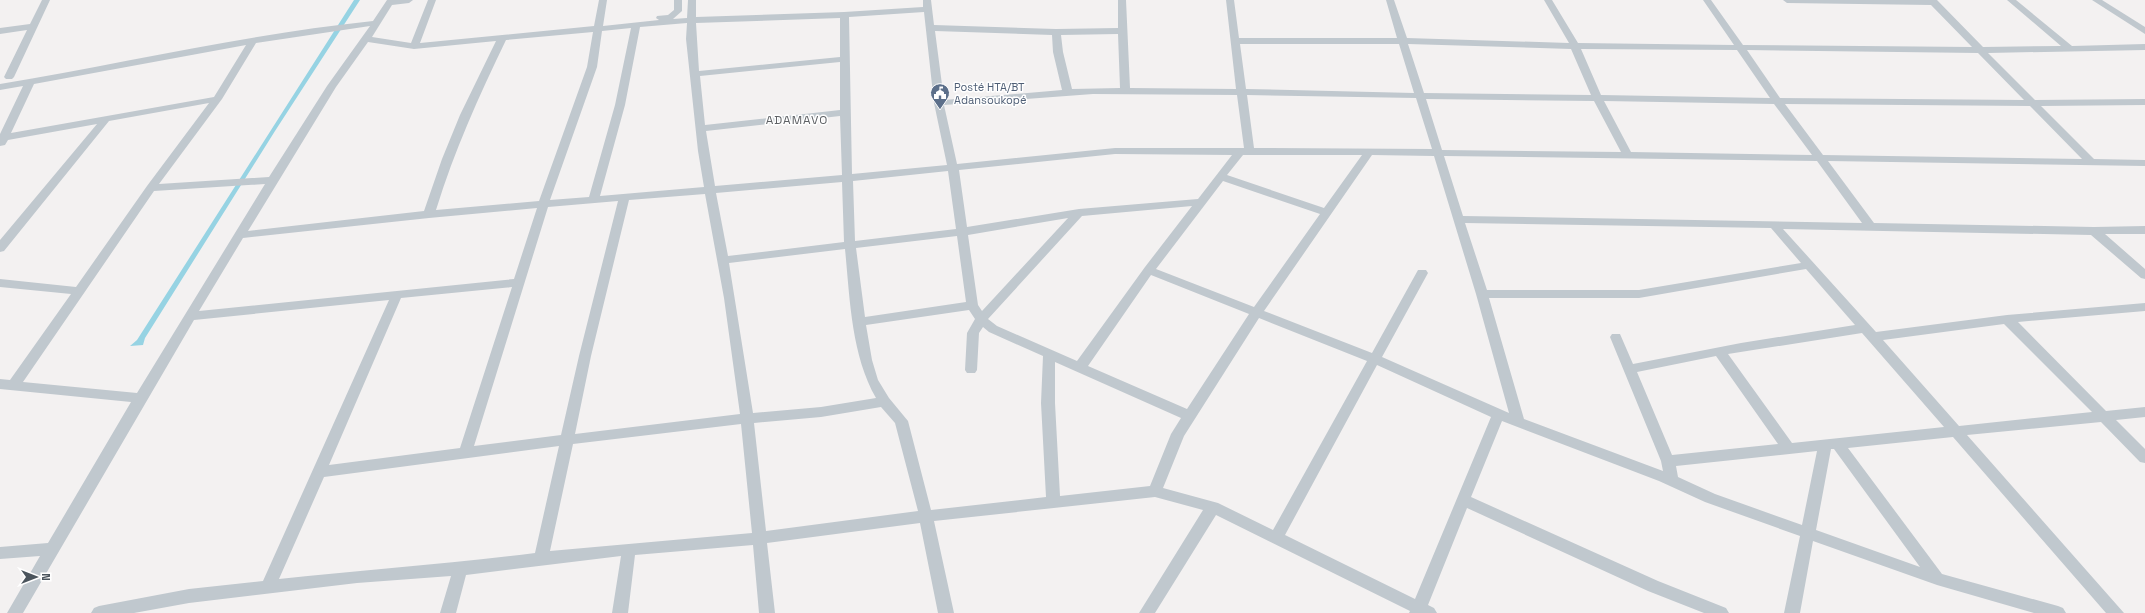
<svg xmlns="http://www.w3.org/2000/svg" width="2145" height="613" font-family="'Space Grotesk',sans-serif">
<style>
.water{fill:#96d3e3}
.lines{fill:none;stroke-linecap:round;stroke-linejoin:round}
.minor{fill:#c0c8ce;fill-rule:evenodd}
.labels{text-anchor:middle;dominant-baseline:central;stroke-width:3;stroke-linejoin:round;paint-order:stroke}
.service-label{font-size:11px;fill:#4e5e75;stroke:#fff;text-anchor:start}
.neighbourhood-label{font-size:12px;letter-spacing:1px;fill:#5e6165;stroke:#fff}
</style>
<rect width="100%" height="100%" fill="#f3f1f1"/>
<!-- water -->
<path class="water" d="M354,0H360L275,131L145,338L143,345L130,346L137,340Z"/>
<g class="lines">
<!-- minor -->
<g class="minor">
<path d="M42,0H50L14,77L12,79H6L4,77L27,30L0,34V28L30,24Z"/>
<path d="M387,0H413L409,3L392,5L372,37L411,43L428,0H436L420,43L594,26L599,0H607L603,26L659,20L656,18L657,16L668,15L674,10V0H682V11L673,19L687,18L688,0H696V17L844,12L923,7V0H931L934,25L1056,29L1118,28V0H1126L1130,88L1236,89L1226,0H1234L1239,38H1397L1386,0H1394L1407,38L1569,43L1544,0H1552L1578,43L1734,45L1703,0H1711L1743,45L1972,47L1931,5L1787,3L1783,0H1937L1983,47L2061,46L2007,0H2016L2072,46L2145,44V50L1988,53L2035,100L2145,99V105L2041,106L2094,159L2145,160V166L1828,161L1874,223L2094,227L2145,226V234H2105L2145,269V279L2141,278L2091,235L1783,229L1876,332L2007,315L2145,303V311L2018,322L2106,411L2145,407V417L2116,420L2145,449V463L2140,462L2101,422L1967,435L2124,613H2106L1953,437L1848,448L1942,574L2058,606L2063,608L2066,613H2034L1937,585L1813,541L1800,613H1784L1800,536L1705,502L1659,481L1502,421L1471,497L1658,581L1726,608L1729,613H1704L1648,591L1467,508L1428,605L1434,608L1437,613H1409L1410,611L1216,515L1155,613H1139L1203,510L1155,497L934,521L954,613H938L920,523L767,543L775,613H759L753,545L635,555L628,613H612L621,556L466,575L456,613H440L451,576L357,583L189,603L134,613H91L94,608L99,606L189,589L263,581L389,300L194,320L23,613H7L40,556L0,559V547L48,543L131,402L0,389V379L10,380L71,294L0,287V279L76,287L147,186L209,103L109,121L4,251L0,252V240L97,124L8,140L5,145L0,146V134L23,86L0,90V84C125,63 248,34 373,21ZM924,12L934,103L947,165L852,174L849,17ZM840,18V57L699,71L696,23ZM687,23L686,39L698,151L704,187L600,196L625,105L640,27ZM370,26L327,86L269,177L159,184L222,99L256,43ZM631,28L615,105L589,197L550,200L597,67L602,31ZM935,31L1052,35L1053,52L1062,90L944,100ZM593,32L587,67L539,201L436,210C455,149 478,98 506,40ZM1118,34L1120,88L1072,89L1063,52L1061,35ZM496,41L460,115L442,159L424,211L248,231L336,87L368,42L414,49ZM1240,44H1399L1414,93L1246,89ZM1408,44L1571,49L1591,95L1424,93ZM246,45L214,97L11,133L34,84ZM1581,49L1737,50L1770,98L1601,95ZM1747,50L1978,53L2024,100L1780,98ZM840,62V110L705,125L700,76ZM1093,94L1237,95L1244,148H1115L957,164L944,105ZM1247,95L1416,98L1432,149L1254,148ZM1426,99L1594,101L1621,152L1442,150ZM1604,101L1774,104L1812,155L1631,152ZM1785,104L2030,106L2082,159L1823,155ZM840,116L842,175L715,186L706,131ZM1115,154L1232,155L1198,199L1079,209L967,227L959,170ZM1243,155H1362L1324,208L1227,175ZM1372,155L1434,156L1476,294L1509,413L1382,357L1428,273L1426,270H1418L1372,353L1264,311ZM1444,156L1817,161L1862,223L1463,216ZM948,171L956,229L855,241L853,181ZM1223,181L1320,214L1254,307L1156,269ZM842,182L844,242L728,256L716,193ZM265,184L137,393L23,382L154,191ZM705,194L724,298L740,414L575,434L591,356L629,200ZM618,201L579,356L561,435L474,446L548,207ZM1192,206L1145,267L1077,361L997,326L988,319L1082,216ZM537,208L514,279L199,311L243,238L429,218ZM1068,218L982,311L978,305L968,235ZM1465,223L1771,228L1801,263L1639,290H1487ZM957,236L966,302L865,317L856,248ZM845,249C850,299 851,354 876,398L821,407L753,413L729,263ZM1806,269L1855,325L1741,343L1633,364L1620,334H1612L1610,337L1661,461L1663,471L1524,419L1489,298H1639ZM1151,275L1249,314L1187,409L1088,366ZM512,287L460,448L329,465L401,298ZM969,310L975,319L967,333L965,370L967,373H975L977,370L979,333L983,327L989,332L1043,356L1041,403L1046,497L931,510L908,421L889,398L878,380L872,360L866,325ZM1259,318L1367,361L1273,530L1218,503L1163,488L1184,436ZM2004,324L2092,412L1959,426L1883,340ZM1862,333L1944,427L1792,443L1728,354ZM1716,356L1778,444L1672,455L1637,372ZM1055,362L1181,418L1171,434L1150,486L1060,496L1055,403ZM1377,365L1491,417L1415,599L1285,535ZM881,407L895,423L918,511L766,531L754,423L821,417ZM741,424L752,533L550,551L573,444ZM559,446L535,553C450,564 364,570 279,579L324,477ZM1831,449H1834L1920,567L1816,530ZM1817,451L1802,525L1715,494L1678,477L1676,466Z"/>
<path d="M2092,0H2102L2145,27V34Z"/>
</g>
</g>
<!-- icons -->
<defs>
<g id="civic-pin" transform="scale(1)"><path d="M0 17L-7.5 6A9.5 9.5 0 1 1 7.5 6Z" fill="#5c6f8a" stroke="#fff"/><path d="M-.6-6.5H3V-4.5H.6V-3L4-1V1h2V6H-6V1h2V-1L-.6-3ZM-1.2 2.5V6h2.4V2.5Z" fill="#fff"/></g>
</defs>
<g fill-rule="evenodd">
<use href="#civic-pin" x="940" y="93"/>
</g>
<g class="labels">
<!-- service labels -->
<g class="service-label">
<text x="954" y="87">Posté HTA/BT<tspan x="954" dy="13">Adansoukopé</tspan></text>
</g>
<!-- neighbourhood labels -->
<g class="neighbourhood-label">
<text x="797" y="120">ADAMAVO</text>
</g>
</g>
<!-- north arrow -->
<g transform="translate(36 577) rotate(90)" stroke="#ffffff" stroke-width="3" paint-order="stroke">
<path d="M0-3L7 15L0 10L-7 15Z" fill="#4a545c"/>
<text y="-6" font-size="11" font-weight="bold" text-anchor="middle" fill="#4a545c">N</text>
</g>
</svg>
